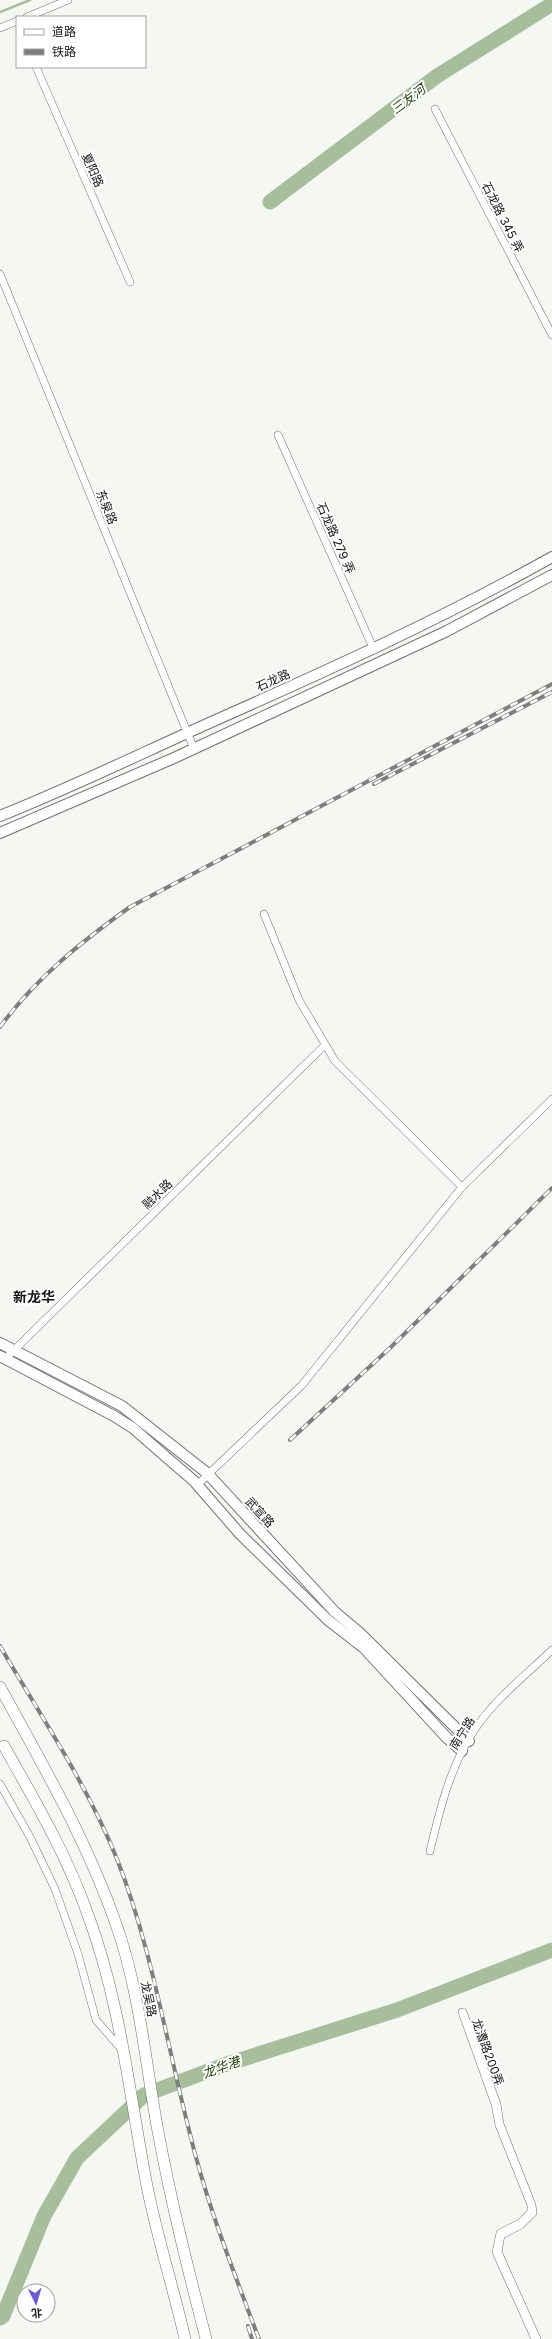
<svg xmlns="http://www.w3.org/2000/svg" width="552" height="2339" font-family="Inter,'Noto Sans SC',sans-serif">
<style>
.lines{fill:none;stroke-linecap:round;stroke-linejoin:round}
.stream{stroke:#a6be9c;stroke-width:2.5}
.river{stroke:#a6be9c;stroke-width:15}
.street-casing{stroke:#6f726e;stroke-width:8}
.secondary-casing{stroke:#6f726e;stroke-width:12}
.primary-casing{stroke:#6f726e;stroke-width:12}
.street{stroke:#fff;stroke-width:7}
.secondary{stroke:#fff;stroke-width:10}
.primary{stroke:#fff;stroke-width:11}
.rail-casing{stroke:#7d7f7c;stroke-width:4}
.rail{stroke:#fff;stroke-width:2.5;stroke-dasharray:8;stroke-linecap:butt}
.labels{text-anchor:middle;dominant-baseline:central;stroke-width:4;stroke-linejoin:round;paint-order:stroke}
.street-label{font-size:12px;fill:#161715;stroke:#fff}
.water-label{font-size:13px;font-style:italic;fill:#22400e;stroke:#fff}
.quarter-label{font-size:14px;font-weight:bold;fill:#161715;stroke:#fff}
</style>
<rect width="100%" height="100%" fill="#f4f7f2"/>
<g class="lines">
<!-- stream -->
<path class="stream" d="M0,12L30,0"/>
<!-- river -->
<g class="river">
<path d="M270,202L437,76L552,4"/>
<path d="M0,2318L3,2316L44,2216L77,2158L144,2095L227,2064L397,2010L552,1950"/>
</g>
<!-- street casing -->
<g class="street-casing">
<g id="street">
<path d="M27,17L68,0"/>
<path d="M0,28L17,21"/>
<path d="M36,67L130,282"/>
<path d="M435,109L552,335"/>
<path d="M0,274L194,749"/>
<path d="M278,435L374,650"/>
<path d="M264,914L299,1000L335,1061L462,1187"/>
<path d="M5,1359L325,1045"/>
<path d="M197,1485L302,1385L462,1187L552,1099"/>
<path d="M0,1784L30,1837L55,1889L78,1954L96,2020L123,2051"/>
<path d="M430,1851C440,1809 450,1766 475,1729C495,1699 526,1675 552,1650"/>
<path d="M535,2339L496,2252L500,2233L520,2223L531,2212V2205L499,2125L495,2104L462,2012H463L497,2104L500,2124L532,2205L533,2213L521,2225L501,2235L498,2252L537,2339"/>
</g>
</g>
<!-- secondary casing -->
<g class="secondary-casing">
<g id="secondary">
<path d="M0,816C70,788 138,755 207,724C324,672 440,620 552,557"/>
<path d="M0,833L174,758L447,631L552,575"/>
<path d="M0,1343L122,1406L207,1473L335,1612L360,1633L469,1741"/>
<path d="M0,1356L114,1416L133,1428L165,1456L194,1481L240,1534L285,1578L328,1620L364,1648L447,1738L462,1751"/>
</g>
</g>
<!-- primary casing -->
<g class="primary-casing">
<g id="primary">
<path d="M0,1687C45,1769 92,1849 121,1939C140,2000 146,2064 157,2126C170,2198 188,2269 206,2339"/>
<path d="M4,1746C35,1801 67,1855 88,1915C120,2001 129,2091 146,2181C156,2234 173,2286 185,2339"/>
</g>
</g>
<!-- street -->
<use href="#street" class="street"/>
<!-- secondary -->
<use href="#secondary" class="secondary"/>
<!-- primary -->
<use href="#primary" class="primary"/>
<!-- rail casing -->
<g class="rail-casing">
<g id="rail">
<path d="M374,784L552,692"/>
<path d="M0,1027C36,978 81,942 130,907L552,684"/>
<path d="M290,1440L390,1348L552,1188"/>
<path d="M0,1646C40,1715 87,1784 117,1859C151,1946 166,2040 189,2130C206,2202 233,2270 259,2339"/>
<path d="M248,2326L252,2339"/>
</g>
</g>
<!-- rail -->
<use href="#rail" class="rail"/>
</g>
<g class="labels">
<!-- street labels -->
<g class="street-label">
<text transform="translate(93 170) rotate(66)">夏阳路</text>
<text transform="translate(503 217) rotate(63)">石龙路 345 弄</text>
<text transform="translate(107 507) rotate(68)">东泉路</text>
<text transform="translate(336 538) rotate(66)">石龙路 279 弄</text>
<text transform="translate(273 680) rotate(-24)">石龙路</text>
<text transform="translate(157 1194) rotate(-44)">融水路</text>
<text transform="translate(260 1512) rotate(47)">武宣路</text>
<text transform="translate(462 1733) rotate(-58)">南宁路</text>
<text transform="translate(149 1999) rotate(78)">龙吴路</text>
<text transform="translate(488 2052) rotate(70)">龙漕路200弄</text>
</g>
<!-- water labels -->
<g class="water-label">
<text transform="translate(408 99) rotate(-37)">三友河</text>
<text transform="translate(221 2067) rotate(-20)">龙华港</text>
</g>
<!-- quarter labels -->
<g class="quarter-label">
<text x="34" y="1296">新龙华</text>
</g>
</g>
<!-- legend -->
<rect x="16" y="16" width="130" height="52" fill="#ffffff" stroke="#a2a2a1"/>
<rect x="24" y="29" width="20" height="6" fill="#ffffff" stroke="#a2a2a1"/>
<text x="52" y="36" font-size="12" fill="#161715">道路</text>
<rect x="24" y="49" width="20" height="6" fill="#7d7f7c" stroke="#a2a2a1"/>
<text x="52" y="56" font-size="12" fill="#161715">铁路</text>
<!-- north arrow -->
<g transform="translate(36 2303) rotate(175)"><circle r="19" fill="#ffffff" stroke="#a2a2a1"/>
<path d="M0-3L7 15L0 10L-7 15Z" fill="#6c5ad4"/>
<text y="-6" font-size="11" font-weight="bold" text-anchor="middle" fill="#161715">北</text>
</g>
</svg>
